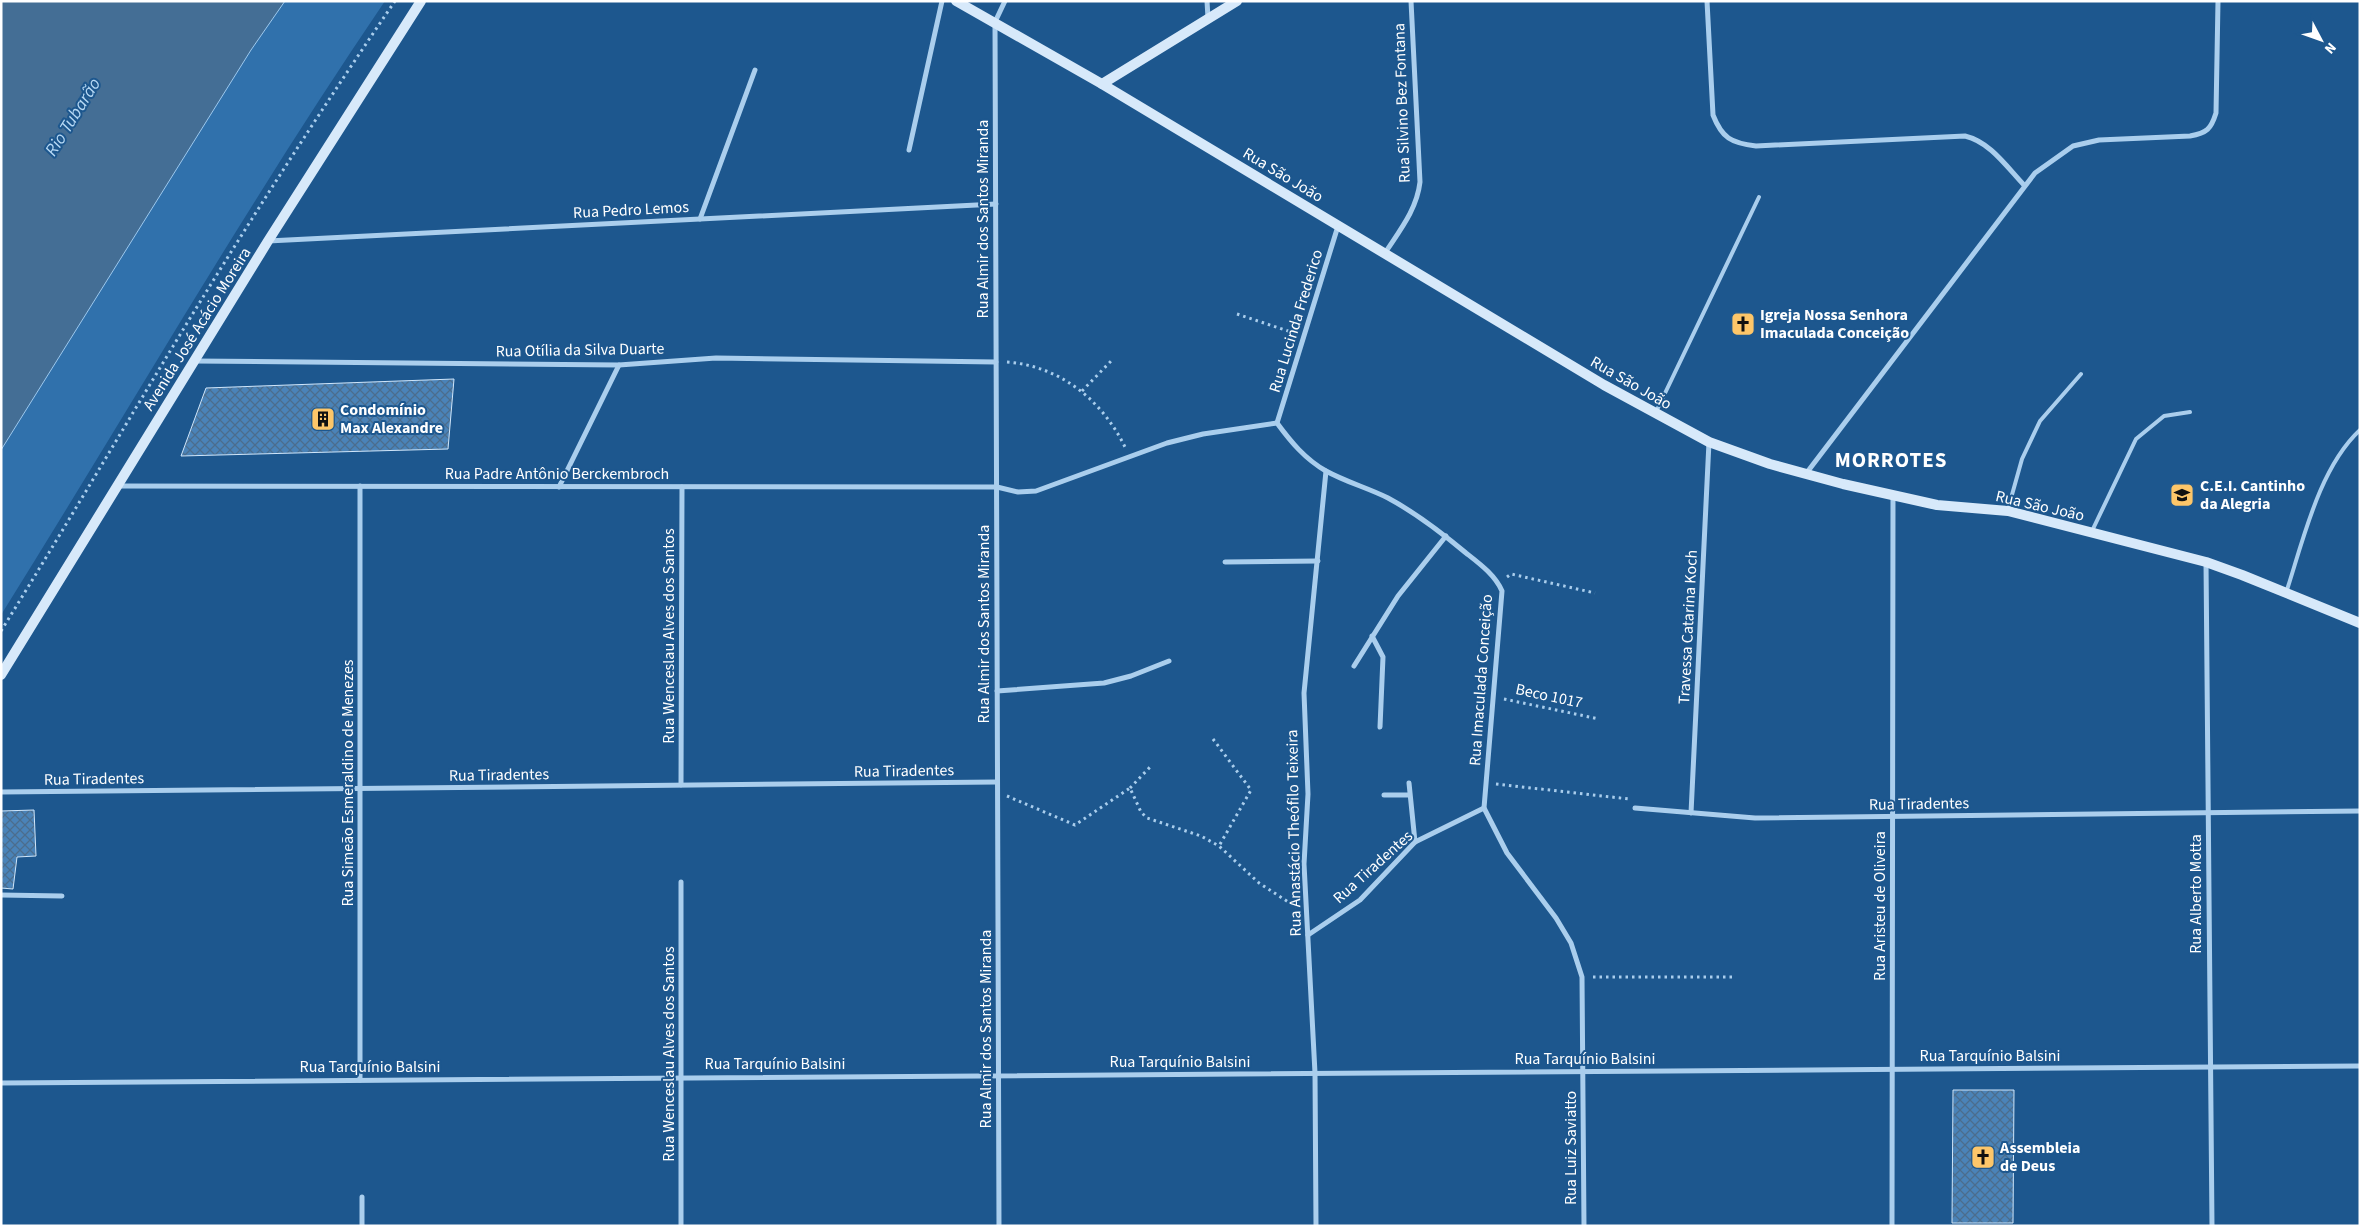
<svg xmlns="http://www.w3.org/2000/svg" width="2361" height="1227" font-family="'Source Sans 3',sans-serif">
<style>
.park{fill:#3071ac}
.water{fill:#446e95;stroke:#9ecaef}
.building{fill:url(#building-cross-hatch);stroke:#d0e6fa}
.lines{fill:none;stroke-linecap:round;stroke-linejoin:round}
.path{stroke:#aaceed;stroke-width:3;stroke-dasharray:2.5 4;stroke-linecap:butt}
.lane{stroke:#aaceed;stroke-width:4}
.street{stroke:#aaceed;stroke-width:5}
.secondary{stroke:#d7e9fa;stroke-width:10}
.labels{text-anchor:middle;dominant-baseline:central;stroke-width:4;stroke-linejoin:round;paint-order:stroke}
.street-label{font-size:16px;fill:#fff;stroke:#1d578e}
.poi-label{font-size:16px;font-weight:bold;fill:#fff;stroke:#1d578e;text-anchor:start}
.water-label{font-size:18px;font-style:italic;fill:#b6d8f4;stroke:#1d578e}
.district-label{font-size:21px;font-weight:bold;letter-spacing:1px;fill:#fff;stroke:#1d578e}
</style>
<defs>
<pattern id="building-cross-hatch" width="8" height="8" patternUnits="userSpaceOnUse" patternTransform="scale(1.25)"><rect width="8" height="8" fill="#4a83b8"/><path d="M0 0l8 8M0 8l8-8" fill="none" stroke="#4b6d8d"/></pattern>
</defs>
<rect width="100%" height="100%" fill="#1d578e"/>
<!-- park -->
<path class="park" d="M285,1H385C249,201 129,410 1,615V450L251,50Z"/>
<!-- water -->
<path class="water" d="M1,1H285L251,50L1,450Z"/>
<!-- building -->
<g class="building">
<path d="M454,379L448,449L181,456L206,388Z"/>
<path d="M34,810L36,856L17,857L13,889L1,888V811Z"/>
<path d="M1953,1090H2014L2013,1223H1952Z"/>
</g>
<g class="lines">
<!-- path -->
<g class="path">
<path d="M1237,314L1294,333"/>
<path d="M1007,362C1060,366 1102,400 1125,447"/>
<path d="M1082,391L1112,360"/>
<path d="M1507,577L1511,574L1595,593"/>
<path d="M1,631C66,526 128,420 192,315C257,209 325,104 395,1"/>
<path d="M1504,699L1599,719"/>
<path d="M1213,739L1251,790L1219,846"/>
<path d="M1496,784L1629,799"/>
<path d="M1130,788L1152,765"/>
<path d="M1007,796L1075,825L1130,788L1141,812L1147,818L1201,836L1219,846L1259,883L1296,907"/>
<path d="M1593,977H1736"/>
</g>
<!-- lane -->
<g class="lane">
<path d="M1656,412L1759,197"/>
<path d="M2008,509L2022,459L2040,421L2081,374"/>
<path d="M2092,531L2136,439L2164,416L2190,412"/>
<path d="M2286,593C2303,541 2319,468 2360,430"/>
</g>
<!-- street -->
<g class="street">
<path d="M1207,1L1208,18"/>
<path d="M1707,1L1713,115C1722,138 1731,143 1756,146L1965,136C1990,142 2006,166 2024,185"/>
<path d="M909,150L942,1"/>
<path d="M700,219L755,70"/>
<path d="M268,241L996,204"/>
<path d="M1385,253C1400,230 1417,209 1420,182L1411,1"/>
<path d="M194,361L619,365L716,358L996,362"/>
<path d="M1277,423L1338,226"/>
<path d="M1805,475L2035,173L2073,146L2099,140L2190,136C2207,133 2211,129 2216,113L2218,1"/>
<path d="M118,486L997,487L1018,492L1036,491L1167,443L1203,434L1277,423C1291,442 1305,459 1326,471C1346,482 1368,488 1388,498C1416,513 1442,533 1466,553C1480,564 1495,575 1502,591L1484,808L1507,853L1556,918L1571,943L1582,977L1584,1226"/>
<path d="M360,486V1080"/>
<path d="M559,487L619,365"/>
<path d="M1225,562L1318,561"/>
<path d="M2206,562L2212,1226"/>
<path d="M1372,636L1383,657L1380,727"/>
<path d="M1354,666L1398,596L1446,536"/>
<path d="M997,691L1104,683L1131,676L1169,661"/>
<path d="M1409,783L1415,842"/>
<path d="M681,785L682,487"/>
<path d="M1,792L997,782"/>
<path d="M1384,795H1408"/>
<path d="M1635,808L1755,818L2360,811"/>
<path d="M1691,813L1709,442"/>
<path d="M1,895L62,896"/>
<path d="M1308,935L1360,900L1415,842L1484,808"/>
<path d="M1,1083L2360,1066"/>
<path d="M362,1197V1226"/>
<path d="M681,1226V882"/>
<path d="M999,1226L995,22L1005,1"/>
<path d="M1316,1226L1315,1073L1304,864L1308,794L1304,693L1326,471"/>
<path d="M1892,1226L1893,495"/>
</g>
<!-- secondary -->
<g class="secondary">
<path d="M956,1L1102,84L1604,385L1709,442L1770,464L1843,484L1937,505L2008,511L2206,562L2242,575L2360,623"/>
<path d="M1102,84L1237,1"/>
<path d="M1,675L268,241L421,1"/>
</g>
</g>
<!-- icons -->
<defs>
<g id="church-square" transform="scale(1.25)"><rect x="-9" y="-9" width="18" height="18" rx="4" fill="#fdc669" stroke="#1d578e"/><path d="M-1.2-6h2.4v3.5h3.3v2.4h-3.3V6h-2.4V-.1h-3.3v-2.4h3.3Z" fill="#111"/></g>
<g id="building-square" transform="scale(1.25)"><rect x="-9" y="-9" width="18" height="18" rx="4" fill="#fdc669" stroke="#1d578e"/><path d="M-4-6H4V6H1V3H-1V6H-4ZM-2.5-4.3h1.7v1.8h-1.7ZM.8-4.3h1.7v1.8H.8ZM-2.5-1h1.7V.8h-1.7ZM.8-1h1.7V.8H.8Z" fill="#111"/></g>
<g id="school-square" transform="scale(1.25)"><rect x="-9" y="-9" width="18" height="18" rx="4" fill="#fdc669" stroke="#1d578e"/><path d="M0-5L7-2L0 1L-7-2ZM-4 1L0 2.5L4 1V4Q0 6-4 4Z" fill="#111"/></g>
</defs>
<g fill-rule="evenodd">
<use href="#church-square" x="1743" y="324"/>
<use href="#building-square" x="323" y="419"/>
<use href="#school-square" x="2182" y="495"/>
<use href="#church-square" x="1983" y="1157"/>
</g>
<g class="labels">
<!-- street labels -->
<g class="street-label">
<text transform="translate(1402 103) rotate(-92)">Rua Silvino Bez Fontana</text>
<text transform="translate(1283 175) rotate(31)">Rua São João</text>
<text transform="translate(631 210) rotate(-3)">Rua Pedro Lemos</text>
<text transform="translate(983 219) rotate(-90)">Rua Almir dos Santos Miranda</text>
<text transform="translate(1296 321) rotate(-73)">Rua Lucinda Frederico</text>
<text transform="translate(197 329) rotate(-58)">Avenida José Acácio Moreira</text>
<text transform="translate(580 350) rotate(-1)">Rua Otília da Silva Duarte</text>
<text transform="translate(1631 383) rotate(30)">Rua São João</text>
<text x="557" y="474">Rua Padre Antônio Berckembroch</text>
<text transform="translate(2040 506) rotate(13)">Rua São João</text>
<text transform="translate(984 624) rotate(-90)">Rua Almir dos Santos Miranda</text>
<text transform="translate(1688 627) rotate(-87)">Travessa Catarina Koch</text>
<text transform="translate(669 636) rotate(-90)">Rua Wenceslau Alves dos Santos</text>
<text transform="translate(1481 680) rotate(-86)">Rua Imaculada Conceição</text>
<text transform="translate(1549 696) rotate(12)">Beco 1017</text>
<text transform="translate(904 771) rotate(-1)">Rua Tiradentes</text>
<text transform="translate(499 775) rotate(-1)">Rua Tiradentes</text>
<text transform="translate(94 779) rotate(-1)">Rua Tiradentes</text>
<text transform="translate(348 783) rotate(-90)">Rua Simeão Esmeraldino de Menezes</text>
<text transform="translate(1919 804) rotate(-1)">Rua Tiradentes</text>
<text transform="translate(1294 833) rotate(-91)">Rua Anastácio Theófilo Teixeira</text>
<text transform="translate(1373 867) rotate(-42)">Rua Tiradentes</text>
<text transform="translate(2196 894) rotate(-90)">Rua Alberto Motta</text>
<text transform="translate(1880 906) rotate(-90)">Rua Aristeu de Oliveira</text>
<text transform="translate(986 1029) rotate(-90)">Rua Almir dos Santos Miranda</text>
<text transform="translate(669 1054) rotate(-90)">Rua Wenceslau Alves dos Santos</text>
<text x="1990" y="1056">Rua Tarquínio Balsini</text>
<text x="1585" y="1059">Rua Tarquínio Balsini</text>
<text x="1180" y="1062">Rua Tarquínio Balsini</text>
<text x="775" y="1064">Rua Tarquínio Balsini</text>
<text x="370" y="1067">Rua Tarquínio Balsini</text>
<text transform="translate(1571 1148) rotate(-90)">Rua Luiz Saviatto</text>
</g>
<!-- poi labels -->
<g class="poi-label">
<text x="1760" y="315">Igreja Nossa Senhora<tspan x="1760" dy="18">Imaculada Conceição</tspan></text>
<text x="340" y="410">Condomínio<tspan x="340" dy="18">Max Alexandre</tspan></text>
<text x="2200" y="486">C.E.I. Cantinho<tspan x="2200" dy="18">da Alegria</tspan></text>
<text x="2000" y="1148">Assembleia<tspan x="2000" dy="18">de Deus</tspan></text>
</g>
<!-- water labels -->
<g class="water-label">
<text transform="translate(73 117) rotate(-58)">Rio Tubarão</text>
</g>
<!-- district labels -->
<g class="district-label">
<text x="1891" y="460">MORROTES</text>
</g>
</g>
<!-- border -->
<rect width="2361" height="1227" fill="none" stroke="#ffffff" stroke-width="5"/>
<!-- north arrow -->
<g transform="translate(2321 40) rotate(131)" stroke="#1d578e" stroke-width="4" paint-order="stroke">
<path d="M0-4L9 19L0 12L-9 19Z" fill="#ffffff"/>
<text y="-8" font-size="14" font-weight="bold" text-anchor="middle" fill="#ffffff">N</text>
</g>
</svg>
